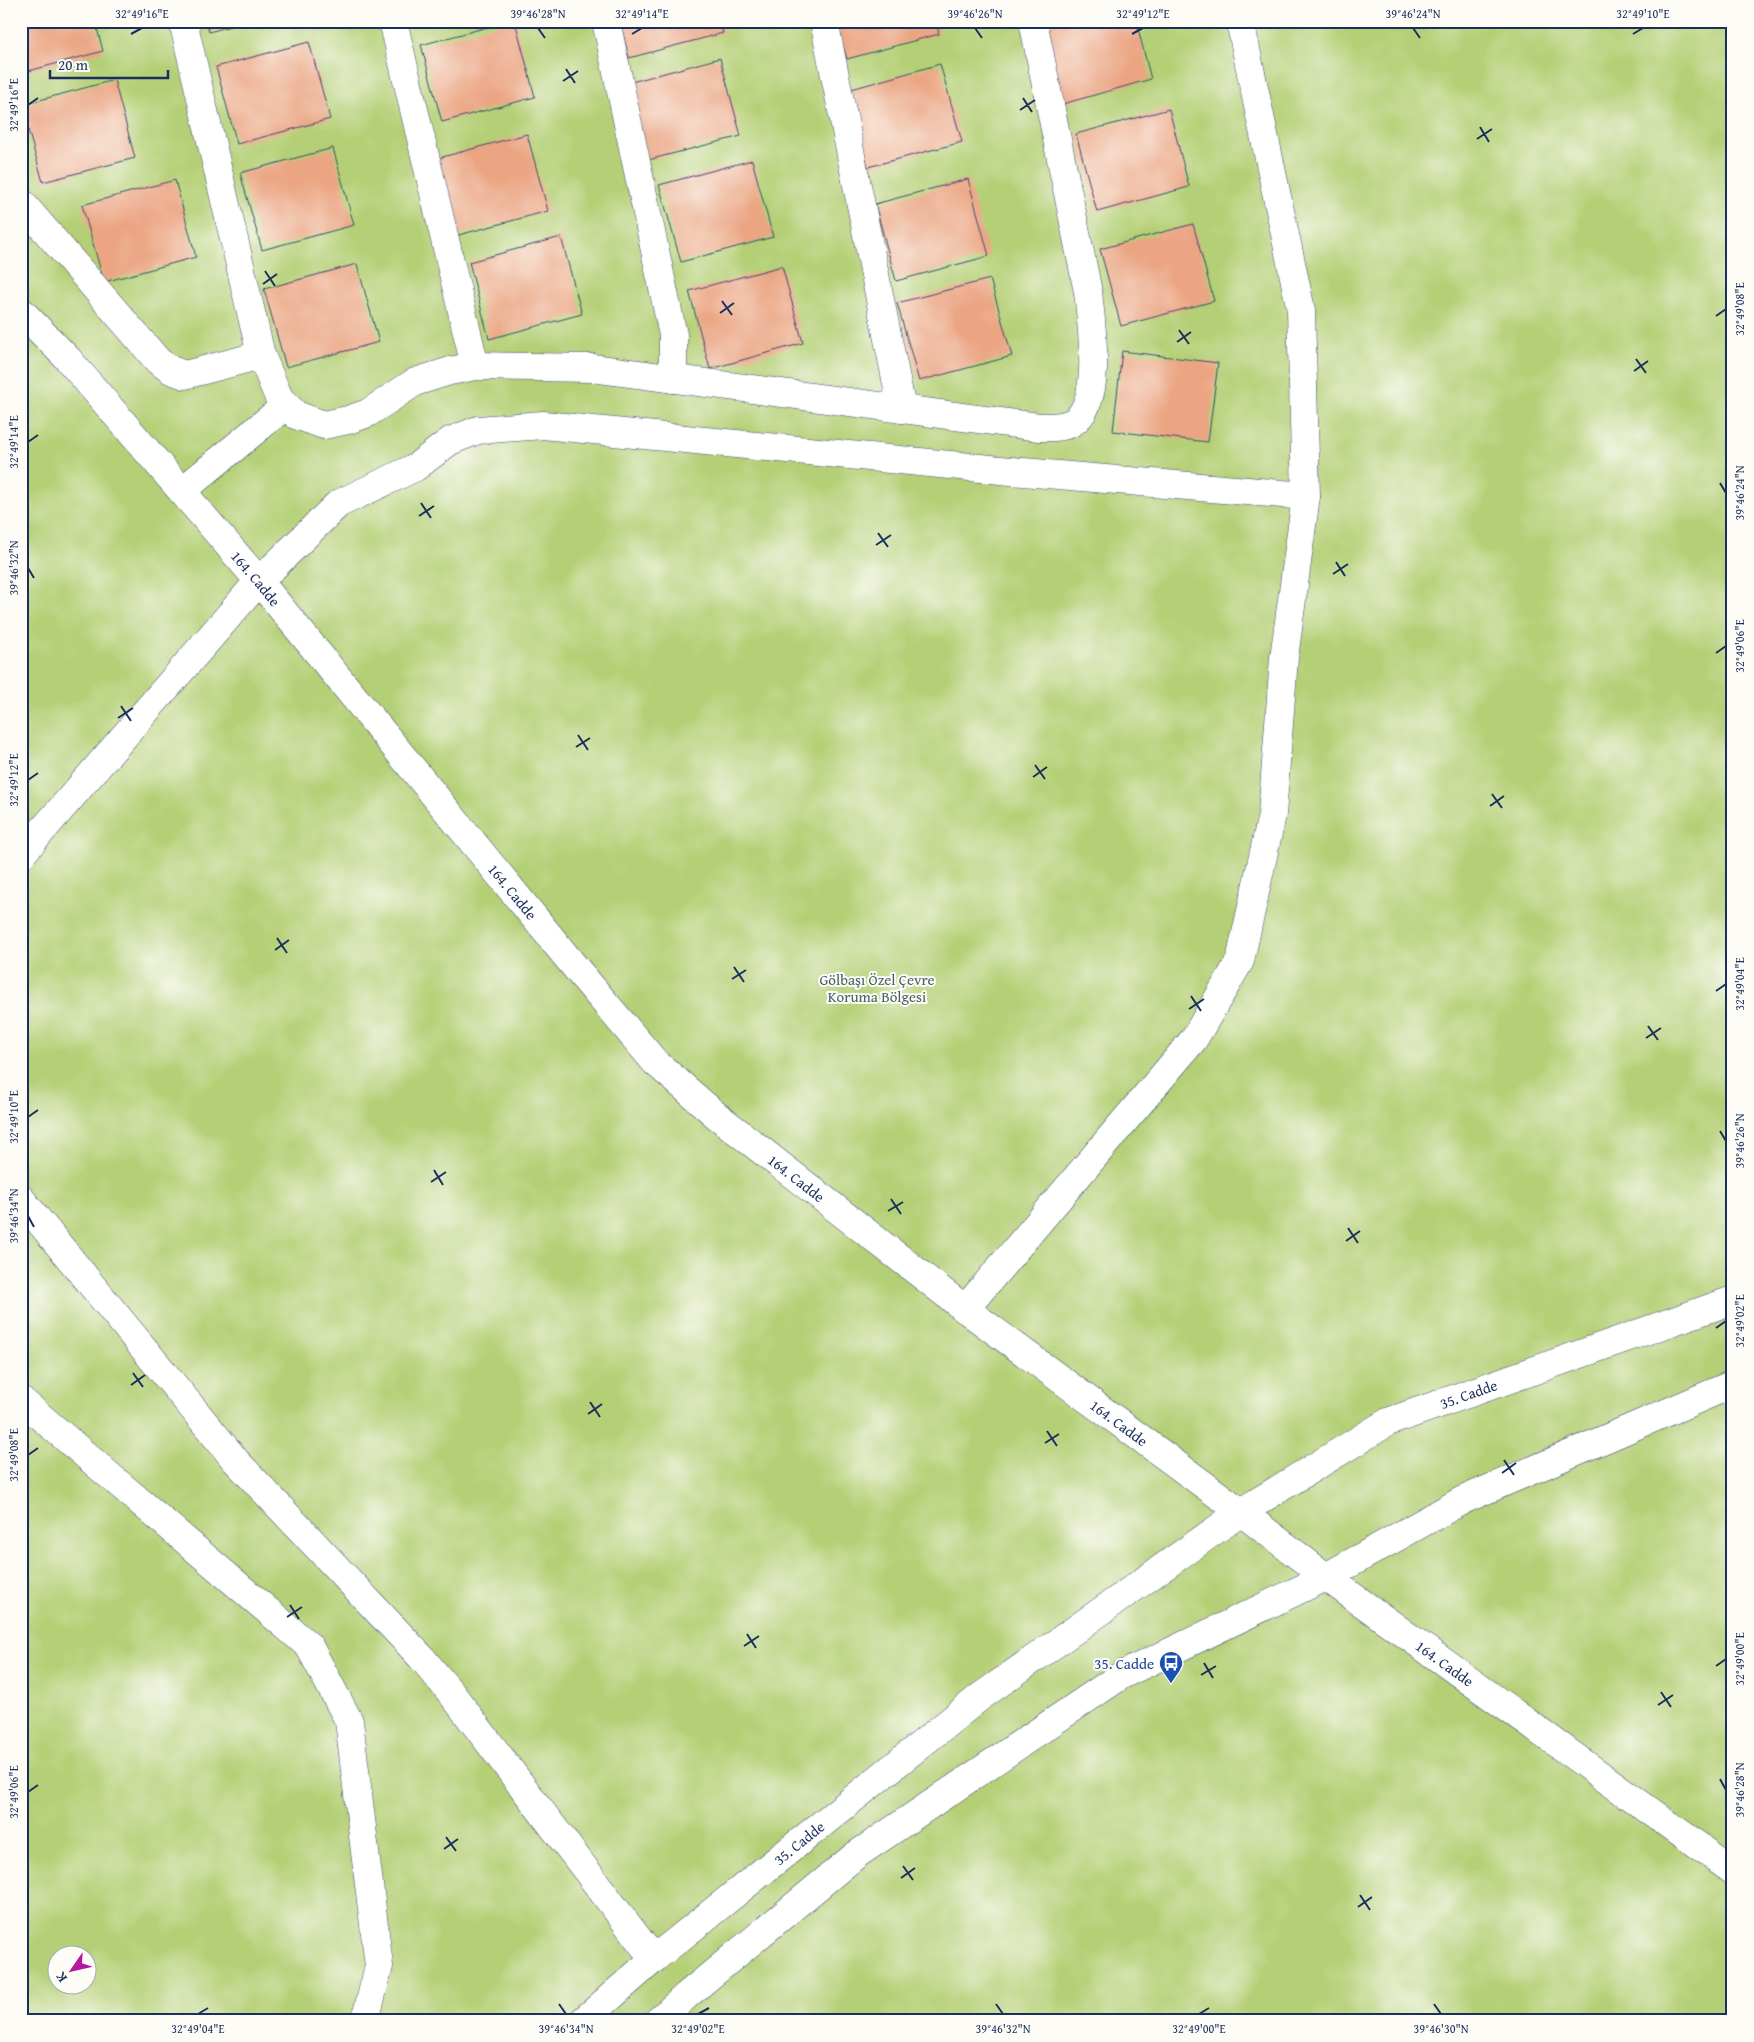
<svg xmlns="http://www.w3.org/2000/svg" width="1754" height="2042" font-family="'Gentium Book Plus',serif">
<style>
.green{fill:#b4cf74;stroke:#687f69;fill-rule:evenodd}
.building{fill:#eba583}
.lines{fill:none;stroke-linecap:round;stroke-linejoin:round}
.minor-casing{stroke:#3a4a6e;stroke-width:29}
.minor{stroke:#fff;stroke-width:28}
.ticks{fill:none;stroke:#1b2f5e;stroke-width:2}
.labels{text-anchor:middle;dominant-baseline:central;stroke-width:4;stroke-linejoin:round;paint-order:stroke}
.street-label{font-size:15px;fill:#1b2f5e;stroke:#fdfcf7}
.park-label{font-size:15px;fill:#495f65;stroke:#fdfcf7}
.transit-label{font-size:15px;fill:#164399;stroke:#fdfcf7;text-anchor:end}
.neatline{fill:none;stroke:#1b2f5e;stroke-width:2}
.ticks-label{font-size:12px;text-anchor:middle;fill:#1b2f5e}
</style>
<rect width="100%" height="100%" fill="#fdfcf7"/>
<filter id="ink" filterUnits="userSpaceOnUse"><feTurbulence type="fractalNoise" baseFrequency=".02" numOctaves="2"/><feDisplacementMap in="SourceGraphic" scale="10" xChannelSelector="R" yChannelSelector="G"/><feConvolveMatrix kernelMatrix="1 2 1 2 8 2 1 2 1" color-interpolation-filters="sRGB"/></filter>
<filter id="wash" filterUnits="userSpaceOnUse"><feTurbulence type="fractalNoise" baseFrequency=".0096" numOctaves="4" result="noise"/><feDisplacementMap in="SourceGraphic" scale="20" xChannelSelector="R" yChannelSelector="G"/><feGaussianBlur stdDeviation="1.12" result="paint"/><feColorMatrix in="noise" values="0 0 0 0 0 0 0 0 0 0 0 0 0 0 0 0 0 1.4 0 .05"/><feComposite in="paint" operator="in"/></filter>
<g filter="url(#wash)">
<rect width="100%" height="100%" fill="#ebe5c6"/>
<!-- green -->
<path class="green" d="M21,21H1733V2021H21ZM58,1954H88V1984H58Z"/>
<g id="blocks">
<!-- building -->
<g class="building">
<path d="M21,21H95L103,51L21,73Z"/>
<path d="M206,21H245V22L209,32Z"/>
<path d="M510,21H515L535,97L442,122L421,45Z"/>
<path d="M620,21H720L723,33L629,58Z"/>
<path d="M836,21H936L939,34L847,59Z"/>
<path d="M1060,21H1136L1151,79L1059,105L1038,27Z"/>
<path d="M309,42L330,119L237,144L216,67Z"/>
<path d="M720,58L741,136L648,160L628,83Z"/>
<path d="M940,64L962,142L868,167L848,90Z"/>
<path d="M114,80L135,158L43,182L21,105Z"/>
<path d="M1169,109L1189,187L1097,212L1076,134Z"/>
<path d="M527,134L548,211L455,236L435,159Z"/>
<path d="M333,148L354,225L262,250L240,173Z"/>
<path d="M752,160L773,237L681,262L659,185Z"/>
<path d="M968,179L989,256L896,281L875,204Z"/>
<path d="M175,180L196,257L104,282L82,205Z"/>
<path d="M1193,224L1214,301L1121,326L1100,249Z"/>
<path d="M561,237L582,314L489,339L469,262Z"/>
<path d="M357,264L379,342L286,367L264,289Z"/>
<path d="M782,266L803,343L710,369L689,291Z"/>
<path d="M990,279L1012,356L919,381L897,303Z"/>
<path d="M1122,351L1218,363L1208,442L1113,431Z"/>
</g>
</g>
</g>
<g filter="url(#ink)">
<use href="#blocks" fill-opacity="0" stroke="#3a4a6e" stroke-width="1"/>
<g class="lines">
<!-- minor casing -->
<g class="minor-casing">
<g id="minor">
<path d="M183,21L261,355L279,398L296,415L324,425L348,420L368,413L415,382L450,371L475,366L592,368L1039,427C1051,427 1063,428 1073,422C1104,403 1091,322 1088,292L1033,21"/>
<path d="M393,21L475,366"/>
<path d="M606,21L673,335V379"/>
<path d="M824,21L902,409"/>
<path d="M21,202L158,361L171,370L185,375L261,355"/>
<path id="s1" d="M21,311L68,359L259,581L579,972L655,1062L716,1115L965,1309L1241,1512L1326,1577L1733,1871"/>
<path d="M182,491L286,405"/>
<path d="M21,855L259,581L338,504L416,467L450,441L478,430L543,425L1011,471L1306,496"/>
<path d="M21,1199L236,1461L421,1657L452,1694L643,1945L655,1958"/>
<path d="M965,1309L1194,1039L1240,961L1272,815L1284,658L1306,496L1301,310L1240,21"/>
<path d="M21,1400L309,1646L349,1721L379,1966L365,2021"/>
<path id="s2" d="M583,2021L655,1958L980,1697L1241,1512L1388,1422L1733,1300"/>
<path d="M658,2021L687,1995L856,1855L1122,1675L1326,1577L1463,1500L1733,1384"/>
</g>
</g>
<!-- minor -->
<use href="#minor" class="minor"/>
</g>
</g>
<!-- ticks -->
<path class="ticks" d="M538,28L545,38M975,28L982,38M1413,28L1420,38M131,34L142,28M632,34L642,28M1132,34L1143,28M1633,34L1643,28M566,69L575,83M563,81L578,71M1023,98L1032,112M28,105L38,98M1020,110L1035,100M1480,127L1489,142M1477,139L1492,129M265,271L275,286M263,284L277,274M722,301L732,315M720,313L734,303M1716,316L1726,309M1179,330L1189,344M1177,342L1191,332M1636,359L1646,373M1634,371L1648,361M28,442L38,435M1720,483L1726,493M421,503L431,518M419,516L434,506M878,533L888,547M876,545L891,535M1336,562L1345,576M28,568L34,578M1333,574L1348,564M1716,653L1726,646M121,706L131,721M118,718L133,708M578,735L588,750M576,747L590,738M1035,765L1045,779M1033,777L1047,767M28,780L38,773M1492,794L1502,808M1490,806L1504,796M277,938L287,953M275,950L289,940M734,967L744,982M732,979L746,970M1716,991L1726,984M1191,996L1201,1011M1189,1009L1204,999M1648,1026L1658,1040M1646,1038L1661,1028M28,1117L38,1110M1720,1131L1726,1141M434,1170L443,1185M431,1182L446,1172M891,1199L901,1214M888,1211L903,1202M28,1216L34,1227M1348,1228L1358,1243M1346,1241L1360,1231M1716,1328L1726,1321M133,1373L143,1387M131,1385L145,1375M590,1402L600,1417M588,1414L602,1404M1047,1431L1057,1446M1045,1443L1059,1434M28,1455L38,1448M1504,1460L1514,1475M1502,1473L1516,1463M290,1605L299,1619M287,1617L302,1607M747,1634L756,1648M744,1646L759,1636M1204,1663L1213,1678M1716,1666L1726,1659M1201,1675L1216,1666M1661,1692L1671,1707M1658,1705L1673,1695M1720,1779L1726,1790M28,1792L38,1785M446,1837L456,1851M444,1849L458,1839M903,1866L913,1880M901,1878L915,1868M1360,1895L1370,1910M1358,1907L1372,1897M559,2004L566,2014M996,2004L1003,2014M1434,2004L1441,2014M198,2014L208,2008M698,2014L709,2008M1199,2014L1209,2008"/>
<!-- icons -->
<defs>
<g id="bus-pin" transform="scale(1.25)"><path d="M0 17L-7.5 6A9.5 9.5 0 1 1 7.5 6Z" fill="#1a4fb4" stroke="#fdfcf7"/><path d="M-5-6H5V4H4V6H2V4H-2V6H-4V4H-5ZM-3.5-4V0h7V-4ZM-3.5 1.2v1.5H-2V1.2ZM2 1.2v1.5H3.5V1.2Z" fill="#fff"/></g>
</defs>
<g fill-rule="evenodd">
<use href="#bus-pin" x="1171" y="1663"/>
</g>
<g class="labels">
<!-- street labels -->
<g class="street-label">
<text stroke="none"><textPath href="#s1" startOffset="356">164. Cadde</textPath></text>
<text stroke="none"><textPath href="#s1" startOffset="761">164. Cadde</textPath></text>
<text stroke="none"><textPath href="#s1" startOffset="1166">164. Cadde</textPath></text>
<text stroke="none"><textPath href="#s2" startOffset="1090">35. Cadde</textPath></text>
<text stroke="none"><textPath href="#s1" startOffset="1571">164. Cadde</textPath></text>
<text stroke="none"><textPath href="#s1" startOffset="1976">164. Cadde</textPath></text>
<text stroke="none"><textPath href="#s2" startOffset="280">35. Cadde</textPath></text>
</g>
<!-- park labels -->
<g class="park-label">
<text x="877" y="979">Gölbaşı Özel Çevre<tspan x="877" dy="17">Koruma Bölgesi</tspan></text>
</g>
<!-- transit labels -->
<g class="transit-label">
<text x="1154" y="1663">35. Cadde</text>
</g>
</g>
<!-- margin -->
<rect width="1754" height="2042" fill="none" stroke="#fdfcf7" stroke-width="55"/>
<!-- north arrow -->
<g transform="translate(72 1970) rotate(236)"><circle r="24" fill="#fdfcf7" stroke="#a3aaba"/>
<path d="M0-4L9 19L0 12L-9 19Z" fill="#b5179e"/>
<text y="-8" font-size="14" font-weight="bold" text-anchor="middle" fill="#1b2f5e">K</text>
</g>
<!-- scale -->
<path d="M50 70v8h118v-8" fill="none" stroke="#1b2f5e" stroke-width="2.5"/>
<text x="58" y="70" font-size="15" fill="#1b2f5e" stroke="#fdfcf7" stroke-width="4" paint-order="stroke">20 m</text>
<rect x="28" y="28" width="1698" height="1986" class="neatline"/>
<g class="ticks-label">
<text x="142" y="18">32°49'16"E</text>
<text x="538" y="18">39°46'28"N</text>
<text x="642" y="18">32°49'14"E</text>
<text x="975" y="18">39°46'26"N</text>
<text x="1143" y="18">32°49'12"E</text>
<text x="1413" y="18">39°46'24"N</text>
<text x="1643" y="18">32°49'10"E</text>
<text transform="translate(14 105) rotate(-90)" y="4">32°49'16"E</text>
<text transform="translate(1740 309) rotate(-90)" y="4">32°49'08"E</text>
<text transform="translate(14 442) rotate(-90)" y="4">32°49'14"E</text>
<text transform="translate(1740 493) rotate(-90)" y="4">39°46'24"N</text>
<text transform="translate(14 568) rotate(-90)" y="4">39°46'32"N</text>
<text transform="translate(1740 646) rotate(-90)" y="4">32°49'06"E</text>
<text transform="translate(14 780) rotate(-90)" y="4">32°49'12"E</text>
<text transform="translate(1740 984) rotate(-90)" y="4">32°49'04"E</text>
<text transform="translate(14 1117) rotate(-90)" y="4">32°49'10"E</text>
<text transform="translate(1740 1141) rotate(-90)" y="4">39°46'26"N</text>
<text transform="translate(14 1216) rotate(-90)" y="4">39°46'34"N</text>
<text transform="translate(1740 1321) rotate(-90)" y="4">32°49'02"E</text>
<text transform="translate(14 1455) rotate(-90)" y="4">32°49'08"E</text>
<text transform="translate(1740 1659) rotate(-90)" y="4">32°49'00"E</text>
<text transform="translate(1740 1790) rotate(-90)" y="4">39°46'28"N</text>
<text transform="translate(14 1792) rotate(-90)" y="4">32°49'06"E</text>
<text x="198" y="2033">32°49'04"E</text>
<text x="566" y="2033">39°46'34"N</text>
<text x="698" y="2033">32°49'02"E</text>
<text x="1003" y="2033">39°46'32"N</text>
<text x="1199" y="2033">32°49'00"E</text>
<text x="1441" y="2033">39°46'30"N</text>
</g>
</svg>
